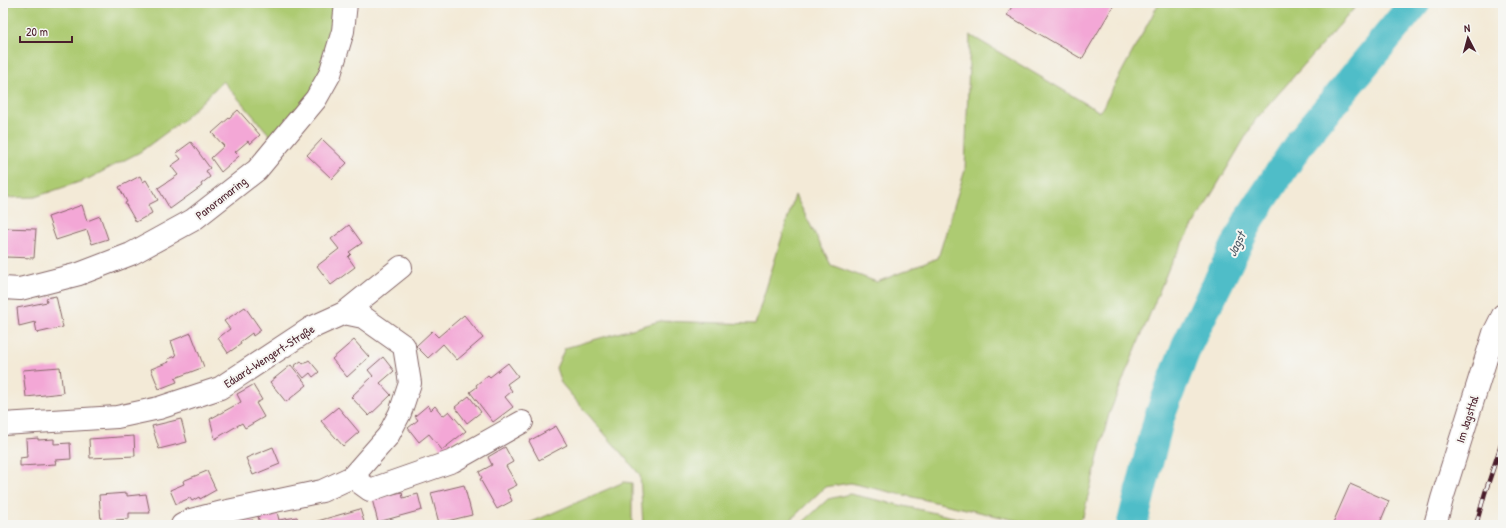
<svg xmlns="http://www.w3.org/2000/svg" width="1506" height="528" font-family="'Patrick Hand',sans-serif">
<style>
.green{fill:#adcb72;stroke:#7c754e}
.lines{fill:none;stroke-linecap:round;stroke-linejoin:round}
.river{stroke:#50bdc8;stroke-width:31}
.building{fill:#f3a7d6}
.minor-casing{stroke:#856667;stroke-width:24}
.minor{stroke:#fff;stroke-width:22}
.rail-casing{stroke:#4a1f2b;stroke-width:4.5}
.rail{stroke:#f6f6f2;stroke-width:3;stroke-dasharray:9;stroke-linecap:butt}
.labels{text-anchor:middle;dominant-baseline:central;stroke-width:4;stroke-linejoin:round;paint-order:stroke}
.street-label{font-size:12px;fill:#4a1f2b;stroke:#f6f6f2}
.water-label{font-size:13px;font-style:italic;fill:#4c5662;stroke:#f6f6f2}
</style>
<rect width="100%" height="100%" fill="#f6f6f2"/>
<filter id="ink" filterUnits="userSpaceOnUse"><feTurbulence type="fractalNoise" baseFrequency=".025" numOctaves="2"/><feDisplacementMap in="SourceGraphic" scale="8" xChannelSelector="R" yChannelSelector="G"/><feConvolveMatrix kernelMatrix="1 2 1 2 8 2 1 2 1" color-interpolation-filters="sRGB"/></filter>
<filter id="wash" filterUnits="userSpaceOnUse"><feTurbulence type="fractalNoise" baseFrequency=".012" numOctaves="4" result="noise"/><feDisplacementMap in="SourceGraphic" scale="16" xChannelSelector="R" yChannelSelector="G"/><feGaussianBlur stdDeviation="0.9" result="paint"/><feColorMatrix in="noise" values="0 0 0 0 0 0 0 0 0 0 0 0 0 0 0 0 0 1.4 0 .05"/><feComposite in="paint" operator="in"/></filter>
<g filter="url(#wash)">
<rect width="100%" height="100%" fill="#f3ead7"/>
<!-- green -->
<g class="green">
<path d="M3,3H339L324,62L311,93L274,140L223,81L183,120L140,152L88,179L35,197L3,198Z"/>
<path d="M1159,3H1359L1256,119L1170,265L1109,414L1083,516L1075,525H1037L850,483L825,487L785,525H643L640,475L561,383L556,368L565,348L660,321L755,324L795,195L831,265L877,282L938,258L965,170L970,35L1100,112Z"/>
<path d="M624,482L632,483V525H525Z"/>
<path d="M850,494L971,521L990,525H800L828,499Z"/>
</g>
<g class="lines">
<!-- river -->
<path class="river" d="M1132,525L1159,418L1187,345L1250,218L1301,141L1415,3"/>
</g>
<g id="blocks">
<!-- building -->
<g class="building">
<path d="M1014,3H1115L1082,59L1007,15Z"/>
<path d="M238,110L260,135L250,144L248,141L235,152L239,156L221,172L211,158L224,146L212,133Z"/>
<path d="M322,139L347,163L332,179L307,155Z"/>
<path d="M191,142L210,168L206,171L210,177L201,184L202,186L170,209L158,188L178,175L171,166L181,159L176,153Z"/>
<path d="M140,176L143,182L146,180L158,200L148,205L152,213L136,222L125,203L127,202L119,187Z"/>
<path d="M82,205L87,221L100,216L108,239L92,244L87,230L56,240L48,217Z"/>
<path d="M349,225L362,243L349,252L351,254L348,257L355,267L331,285L317,266L339,249L331,239Z"/>
<path d="M3,228L36,229L34,258L5,257V266H3Z"/>
<path d="M56,296L63,327L37,333L35,322L19,326L17,308L47,302L46,298Z"/>
<path d="M245,307L261,330L253,336L252,333L240,342L241,344L228,353L218,338L230,329L224,321Z"/>
<path d="M464,315L483,338L457,360L443,344L428,358L416,346L432,331L438,337Z"/>
<path d="M191,333L204,367L175,378L177,382L159,389L151,369L169,362L168,359L176,356L171,341Z"/>
<path d="M354,340L369,357L347,377L332,359Z"/>
<path d="M383,357L394,371L380,383L391,395L369,416L351,397L373,376L368,370Z"/>
<path d="M309,360L319,372L313,377L310,373L304,378L294,366L301,361L303,364Z"/>
<path d="M508,363L518,376L507,384L512,391L505,397L513,407L493,422L470,392L477,387L476,385L488,375L490,377Z"/>
<path d="M291,365L307,385L286,402L270,382Z"/>
<path d="M60,367L63,393L26,397L23,370Z"/>
<path d="M253,385L262,400L256,403L264,417L245,428L242,423L215,439L210,419L241,402L237,394Z"/>
<path d="M469,396L481,412L467,423L455,407Z"/>
<path d="M428,405L431,410L435,406L443,416L449,411L466,431L442,450L429,434L419,442L408,428L418,420L415,416Z"/>
<path d="M338,407L359,432L343,446L321,421Z"/>
<path d="M181,419L187,442L159,449L152,426Z"/>
<path d="M556,426L567,445L539,460L529,441Z"/>
<path d="M134,436L135,456L90,458L89,439Z"/>
<path d="M38,438V440L54,439V444L70,443L71,459L55,460L56,464L20,466V458L27,457L26,439Z"/>
<path d="M273,447L280,464L253,475L246,458Z"/>
<path d="M505,447L513,462L506,466L517,485L507,490L512,501L497,509L480,479L482,478L479,472L492,465L488,457Z"/>
<path d="M207,471L216,490L200,499L199,497L192,501L190,498L176,504L170,490L184,484L183,481Z"/>
<path d="M1350,484L1389,501L1379,525H1332Z"/>
<path d="M464,485L472,515L439,523L431,493Z"/>
<path d="M402,492L403,498L418,494L422,510L378,522L372,499Z"/>
<path d="M127,493V496L146,494L150,513H129V519L101,521L99,495Z"/>
<path d="M360,509L365,525H315L314,522Z"/>
<path d="M277,512L279,520L297,517L299,525H270V522L260,524L258,516Z"/>
<path d="M253,520L254,525H242V523Z"/>
</g>
</g>
</g>
<g filter="url(#ink)">
<use href="#blocks" fill-opacity="0" stroke="#856667" stroke-width="1"/>
<g class="lines">
<!-- minor casing -->
<g class="minor-casing">
<g id="minor">
<path d="M3,288L20,289L79,274L131,254L193,220L257,170L316,99L330,74L343,31L346,3"/>
<path d="M3,424L117,417L159,408L220,388L311,328L344,313L401,267"/>
<path d="M352,477L370,490L453,461L522,422"/>
<path d="M182,525L191,520L223,512L322,491L352,477L388,436L400,413L410,383L404,346L363,317L344,313"/>
<path d="M1435,525L1442,499L1494,333L1503,315"/>
</g>
</g>
<!-- minor -->
<use href="#minor" class="minor"/>
<!-- rail casing -->
<g class="rail-casing">
<path id="rail" d="M1476,525L1485,493L1503,439"/>
</g>
<!-- rail -->
<use href="#rail" class="rail"/>
</g>
</g>
<g class="labels">
<!-- street labels -->
<g class="street-label">
<text transform="translate(221 198) rotate(-38)">Panoramaring</text>
<text transform="translate(269 356) rotate(-33)">Eduard-Wengert-Straße</text>
<text transform="translate(1467 419) rotate(-72)">Im Jagsttal</text>
</g>
<!-- water labels -->
<g class="water-label">
<text transform="translate(1236 244) rotate(-64)">Jagst</text>
</g>
</g>
<!-- margin -->
<rect width="1506" height="528" fill="none" stroke="#f6f6f2" stroke-width="16"/>
<!-- north arrow -->
<g transform="translate(1468 38) rotate(354)" stroke="#f6f6f2" stroke-width="3" paint-order="stroke">
<path d="M0-3L7 15L0 10L-7 15Z" fill="#4a1f2b"/>
<text y="-6" font-size="11" font-weight="bold" text-anchor="middle" fill="#4a1f2b">N</text>
</g>
<!-- scale -->
<path d="M20 36v6h52v-6" fill="none" stroke="#4a1f2b" stroke-width="2"/>
<text x="26" y="36" font-size="12" fill="#4a1f2b" stroke="#f6f6f2" stroke-width="3" paint-order="stroke">20 m</text>
</svg>
